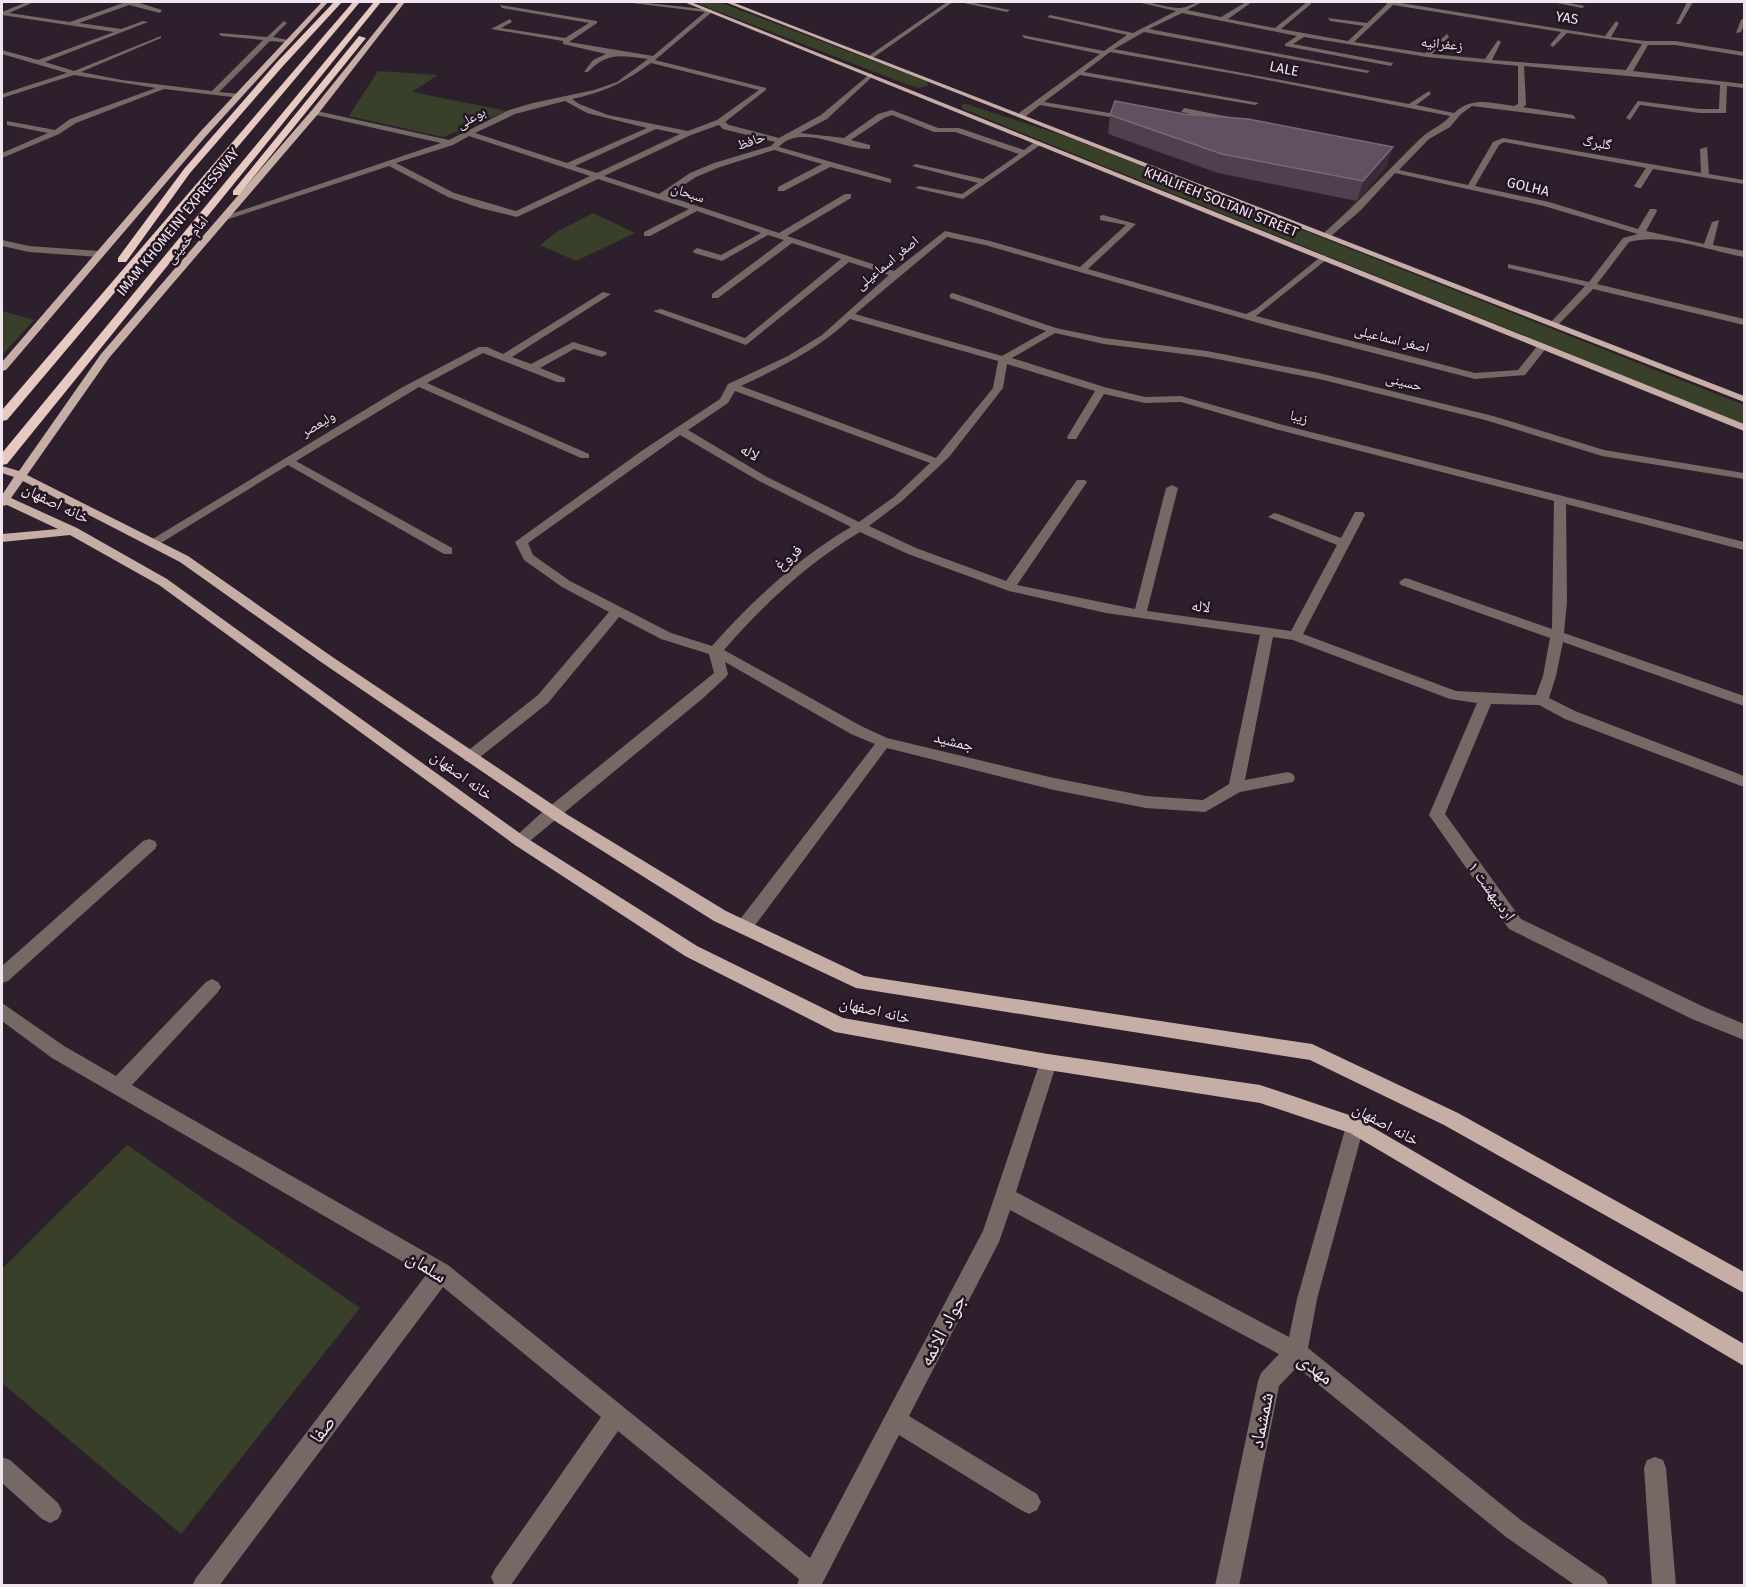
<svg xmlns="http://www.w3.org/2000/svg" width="1746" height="1587" font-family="'Fira Sans','Noto Naskh Arabic',sans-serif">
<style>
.green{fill:#394029}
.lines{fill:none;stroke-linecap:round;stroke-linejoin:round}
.minor{fill:#756966;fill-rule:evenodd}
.major{fill:#c6aea7;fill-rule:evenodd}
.highway{fill:#e6cac1;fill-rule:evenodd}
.wall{fill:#4f404e}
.shaded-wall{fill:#3b2b3a}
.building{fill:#615160;stroke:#776976;stroke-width:1.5}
.labels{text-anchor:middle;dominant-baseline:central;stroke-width:5;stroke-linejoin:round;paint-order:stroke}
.far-street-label{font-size:14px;fill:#f1e6f0;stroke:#241523}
.street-label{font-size:16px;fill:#f1e6f0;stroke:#241523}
.near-street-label{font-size:20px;fill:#f1e6f0;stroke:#241523}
</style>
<rect width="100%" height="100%" fill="#2e1f2d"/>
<!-- green -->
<g class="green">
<path d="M694,2H719L928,82L927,86L918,88L903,83Z"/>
<path d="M378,71L438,75L412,92L507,111L443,137L349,116Z"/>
<path d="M966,104L1071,138L1744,405V424L963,109L961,105Z"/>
<path d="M593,213L635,233L576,261L540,245L558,231Z"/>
<path d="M2,311L34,320L2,355Z"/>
<path d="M127,1145L360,1308L181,1534L2,1383V1269Z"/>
</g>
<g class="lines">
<!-- minor -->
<g class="minor">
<path d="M27,2H34L9,13L70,22L126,2H136L162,10L160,13L129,5L79,23L121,29L143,21L148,22L45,62L74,71L161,36V38L81,72L122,80L212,91L263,40L221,36L219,33L267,37L284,21L287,23L273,37L293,41L290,43L270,41L219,92L241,94V98L164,89L76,123L59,134L2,158V153L48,133L7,125V121L55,130L70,119L156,88L74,75L2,98V94L67,73L2,54V50L38,60L114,32L2,15V12Z"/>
<path d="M624,2H639L712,10V12L655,60L766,88V90L725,122L729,125L779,138L821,115L871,73L873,76L827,119L800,133L844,138L878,114L892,110L938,128H959L1024,150L1036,141L1043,143L963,199L915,188L919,186L962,194L978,183L912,166L916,164L983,179L1019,154L955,132H934L892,115L884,118L851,140L870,145V149C845,150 799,123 779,147L891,179V183L830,167L784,191H778V187L822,164L774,150L720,167L696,177L667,196L779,233L845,194H851V198L787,236L894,271L945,231L990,241L1080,267L1126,225L1100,220V216L1103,215L1136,224L1088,269L1246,314L1256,309L1323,255L1326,256V260L1256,316L1475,373L1518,370L1538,345L1547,347L1525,375L1475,379L1276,328L985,245L947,237L855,314L1002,356L1046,331L950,298V294L953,293L1056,328L1104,338L1207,351L1319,373L1493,416L1604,450L1744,473V479L1602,456L1485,420L1319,379L1207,357L1104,344L1055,333L1012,358L1104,387L1145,397L1181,396L1283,425L1744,542V550L1566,504L1567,601L1564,633L1744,696V706L1563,642L1556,676L1549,698L1575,711L1744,776V787L1565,719L1539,705L1491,704L1445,814L1521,919L1704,1007L1744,1024V1040L1692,1019L1509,929L1429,815L1477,703L1450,699L1293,640L1273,637L1245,780L1288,772L1293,774L1295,778L1293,782L1240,792L1205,812L1146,808L1054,790L887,748L750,932L744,934L738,932L736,927L738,922L875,744L851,734L725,662L728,674L726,677L702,699L525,845L520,847L515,845L512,841L515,837L539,815L714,673L709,654L661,639L619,617L548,703L475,761H465L463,757L465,753L538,695L609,612L562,587L524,560L515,542L643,450L720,399L728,384L788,356L822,335L889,275L849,262L746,345L653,311L661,309L745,338L841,259L792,243L718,298H712V294L784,240L768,235L722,261L694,253L693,251L697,248L721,255L761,233L697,211L650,236H644V232L689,209L598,179L517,217L480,208L448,197L389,166L229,219L222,217L441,143L312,114V110L449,140L509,110L533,103L594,90L617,82L648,59C622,56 608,51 588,72H584L593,60L606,54L563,44V41L491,29L510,19L512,22L501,28L565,38L589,23L502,8L500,5L597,21V23L569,42L653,56L705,12ZM651,63L759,90L717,120L688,131L608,115L579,104L572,99C605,92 623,83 651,63ZM565,101L587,113L647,128L567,163L475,133L515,114ZM719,125L723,129L775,142L771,146L714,163L690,173L659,194L604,176L691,135ZM656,129L680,134L597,173L575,166ZM469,136L590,176L516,211L454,193L396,163L453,145ZM850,319L998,361L993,388L936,458L741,386C781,367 817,350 850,319ZM1007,364L1095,391L1067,437L1068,439H1076L1104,394L1145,403L1181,402L1275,429L1554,501L1552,629L1409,579L1405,578L1399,582L1401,585L1550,638L1543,676L1536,695L1456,691L1303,634L1365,515L1363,512H1355L1341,538L1278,514L1274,513L1268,517L1337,545L1291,631L1147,611L1178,488L1172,485L1166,488L1135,609L1017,585L1087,482L1085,480H1077L1006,581L916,548L869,526L902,501L949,457L1003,388ZM735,391L930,463L894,497L859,522L767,477L688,430L728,403ZM680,435L759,481L851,527C798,558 753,600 712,646L671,633L570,581L533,555L528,543ZM860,532L908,554L1009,591L1106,613L1260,635L1229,784L1203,800L1146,796L1054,778L887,738L861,726L724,650C763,605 809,562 860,532Z"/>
<path d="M947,2H953L874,57H870V55Z"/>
<path d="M959,2H969L1010,10L1007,12Z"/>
<path d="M1137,2C1151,1 1164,7 1178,8C1186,9 1193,2 1202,2L1187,10L1221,17L1246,2H1252L1228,19L1275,28L1307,2H1310L1311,4L1281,29L1348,41L1364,26L1330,21L1328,18L1367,23L1387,4L1384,2H1395L1605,36L1616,21L1619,23L1611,37L1646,41H1675L1744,52V56L1675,45H1648L1633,71L1744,84V88L1727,86L1726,113H1700L1640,105L1630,120L1626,118L1638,101L1700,109H1719L1720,85L1524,66L1526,105L1523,107L1573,115L1576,119L1472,106L1461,114L1450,127L1429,139L1399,170L1468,185L1493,142L1503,138L1701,173L1700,149L1707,147L1709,174L1744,180V184L1653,169L1641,188H1638L1634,186L1646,168L1504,142L1499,145L1475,186L1549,202L1638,229L1650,209H1656L1657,211L1646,231L1704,244L1712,222L1719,220L1713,245L1744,251V257C1711,251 1662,232 1629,242L1597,284L1744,319V325L1593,289L1557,326H1551V322L1585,286L1508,268V264L1589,282L1623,238L1638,234L1544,206L1395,173L1361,210L1330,237H1324V233C1358,203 1388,170 1421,138C1430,129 1442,126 1450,116L1252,77L1110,52L1084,72L1259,103L1255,105L1080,75L1044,102L1133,117V121L1040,105L1025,117H1019V113L1100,54L1024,38L1022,35L1104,51L1127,35L1047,17L1050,15L1133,33L1176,11ZM1393,5L1561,32L1550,45L1553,47L1567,33L1642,44L1626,70L1492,60L1501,42L1498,40L1485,59L1432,54L1449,37L1447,34L1425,53L1354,42ZM1182,13L1297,36L1285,44V46L1391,66L1393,63L1293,44L1304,37L1427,57L1518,66V104L1514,106C1492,103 1472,96 1454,113L1416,105L1431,94L1429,91L1409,104L1114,49L1144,32L1367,73L1370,71L1149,29Z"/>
<path d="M1552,2H1564L1585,6L1582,8Z"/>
<path d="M1687,2H1693L1680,24H1676Z"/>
<path d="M1744,18V25L1741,32L1736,33L1741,20Z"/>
<path d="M1184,108L1240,119L1244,121L1240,123L1181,112Z"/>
<path d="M2,240L29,246L99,251L103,254L99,257L29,252L2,246Z"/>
<path d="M603,292L611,294L512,357L531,364L573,342L606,352L607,354L602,357L574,349L540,368L565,378V382H557L483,353L427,383L589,454V458H581L419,387L296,461L452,548V554H444L288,465L156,546L152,547L146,543L401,388L479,347H487L503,354Z"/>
<path d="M149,839L155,841L157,845L155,849L8,981L2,983V966L143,841Z"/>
<path d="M212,979L218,982L221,987L218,992L132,1085L448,1265L810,1558L983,1231L1042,1056L1048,1054L1054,1056L1057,1062L1016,1192L1289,1337L1297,1299L1346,1126L1348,1120L1355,1117L1362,1120L1364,1126L1317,1299L1308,1348L1522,1521L1605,1578L1609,1586H1576L1506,1537L1297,1367L1279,1386L1239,1586H1215L1258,1381L1261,1373L1279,1354L1010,1210L999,1242L909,1416L1037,1494L1041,1502L1037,1510L1029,1514L1021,1510L899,1435L822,1584L797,1586L799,1579L618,1431L511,1585L495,1586L491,1577L495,1569L601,1417L443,1287L219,1586H192L196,1578L426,1275L52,1058L2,1021V1003L64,1046L116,1076L206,982Z"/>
<path d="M2,1457L10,1460L58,1503L62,1511L58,1519L50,1523L42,1519L2,1483Z"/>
<path d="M1655,1457L1663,1460L1666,1468L1676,1586H1652L1644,1468L1647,1460Z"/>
</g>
<!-- major -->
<g class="major">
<path d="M322,2H328L206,136L6,370L2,371V362L200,132Z"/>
<path d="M399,2H405L318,114L109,358L27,475L188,556L331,656L568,815L726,911L864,976L1312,1044L1458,1113L1744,1272V1293L1444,1125L1310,1060L856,988L714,921L558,823L321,662L180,562L23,481L11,498L77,528L167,579L525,837L697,946L843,1018L1048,1054L1260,1085L1355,1117L1744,1344V1366L1350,1133L1260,1103L1048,1070L835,1032L685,956L515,845L159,585L70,535L2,542V534L58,529L7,505L2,506V495L14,477L2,473V466L19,471L101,354L312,110Z"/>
<path d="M684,2H691L1744,424V431Z"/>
<path d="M725,2H732L1744,396V402Z"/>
</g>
<!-- highway -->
<g class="highway">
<path d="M334,2H342L283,66L190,173L126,262H118V258L184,169L277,62Z"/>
<path d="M353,2H360L7,420L2,421V410Z"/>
<path d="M374,2H381L7,464L2,465V453Z"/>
<path d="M359,36L366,38L239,195H233V191Z"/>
</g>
</g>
<!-- wall -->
<path class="wall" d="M1184,114L1387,166L1357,201L1218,173L1108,134L1110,115Z"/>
<!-- shaded-wall -->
<path class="shaded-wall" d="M1393,147L1387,166L1357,201L1363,181Z"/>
<!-- building -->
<path class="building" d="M1115,101L1184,114L1248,119L1393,147L1363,181L1222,154L1110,115Z"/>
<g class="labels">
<!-- far-street labels -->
<g class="far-street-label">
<text transform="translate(1567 18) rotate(9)">YAS</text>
<text transform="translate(1442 44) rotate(6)">زعفرانیه</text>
<text transform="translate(1284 69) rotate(11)">LALE</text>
<text transform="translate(471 118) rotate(-28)">بوعلی</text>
<text transform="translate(751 141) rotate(-19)">حافظ</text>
<text transform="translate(1597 143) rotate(9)">گلبرگ</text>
<text transform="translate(1528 187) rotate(13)">GOLHA</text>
<text transform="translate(688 193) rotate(19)">سبحان</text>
<text transform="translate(1221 202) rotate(22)">KHALIFEH SOLTANI STREET</text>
<text transform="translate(178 222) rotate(-51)">IMAM KHOMEINI EXPRESSWAY</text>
<text transform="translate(187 240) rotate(-50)">امام خمینی</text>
<text transform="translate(887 263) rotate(-39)">اصغر اسماعیلی</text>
<text transform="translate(1392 339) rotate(14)">اصغر اسماعیلی</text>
<text transform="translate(1404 382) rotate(14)">حسینی</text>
<text transform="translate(1299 417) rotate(14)">زیبا</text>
<text transform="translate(318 424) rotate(-31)">ولیعصر</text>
</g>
<!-- street labels -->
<g class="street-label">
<text transform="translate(750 452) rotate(30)">لاله</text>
<text transform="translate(56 503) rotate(26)">خانه اصفهان</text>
<text transform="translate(788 557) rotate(-40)">فروغ</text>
<text transform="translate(1201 606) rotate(8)">لاله</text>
<text transform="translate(954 741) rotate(14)">جمشید</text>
<text transform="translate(462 775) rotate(36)">خانه اصفهان</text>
<text transform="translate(1492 891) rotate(54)">اردیبهشت ۱</text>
<text transform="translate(875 1010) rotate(13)">خانه اصفهان</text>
<text transform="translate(1386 1124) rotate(28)">خانه اصفهان</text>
</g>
<!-- near-street labels -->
<g class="near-street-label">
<text transform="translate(427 1266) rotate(32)">سلمان</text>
<text transform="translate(942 1330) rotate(-62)">جواد الائمه</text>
<text transform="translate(1316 1368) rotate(38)">مهدی</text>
<text transform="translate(1261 1420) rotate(-79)">شمشماد</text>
<text transform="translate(322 1429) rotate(-53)">صفا</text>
</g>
</g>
<!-- border -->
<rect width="1746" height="1587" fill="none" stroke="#f1e6f0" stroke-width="6"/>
</svg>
